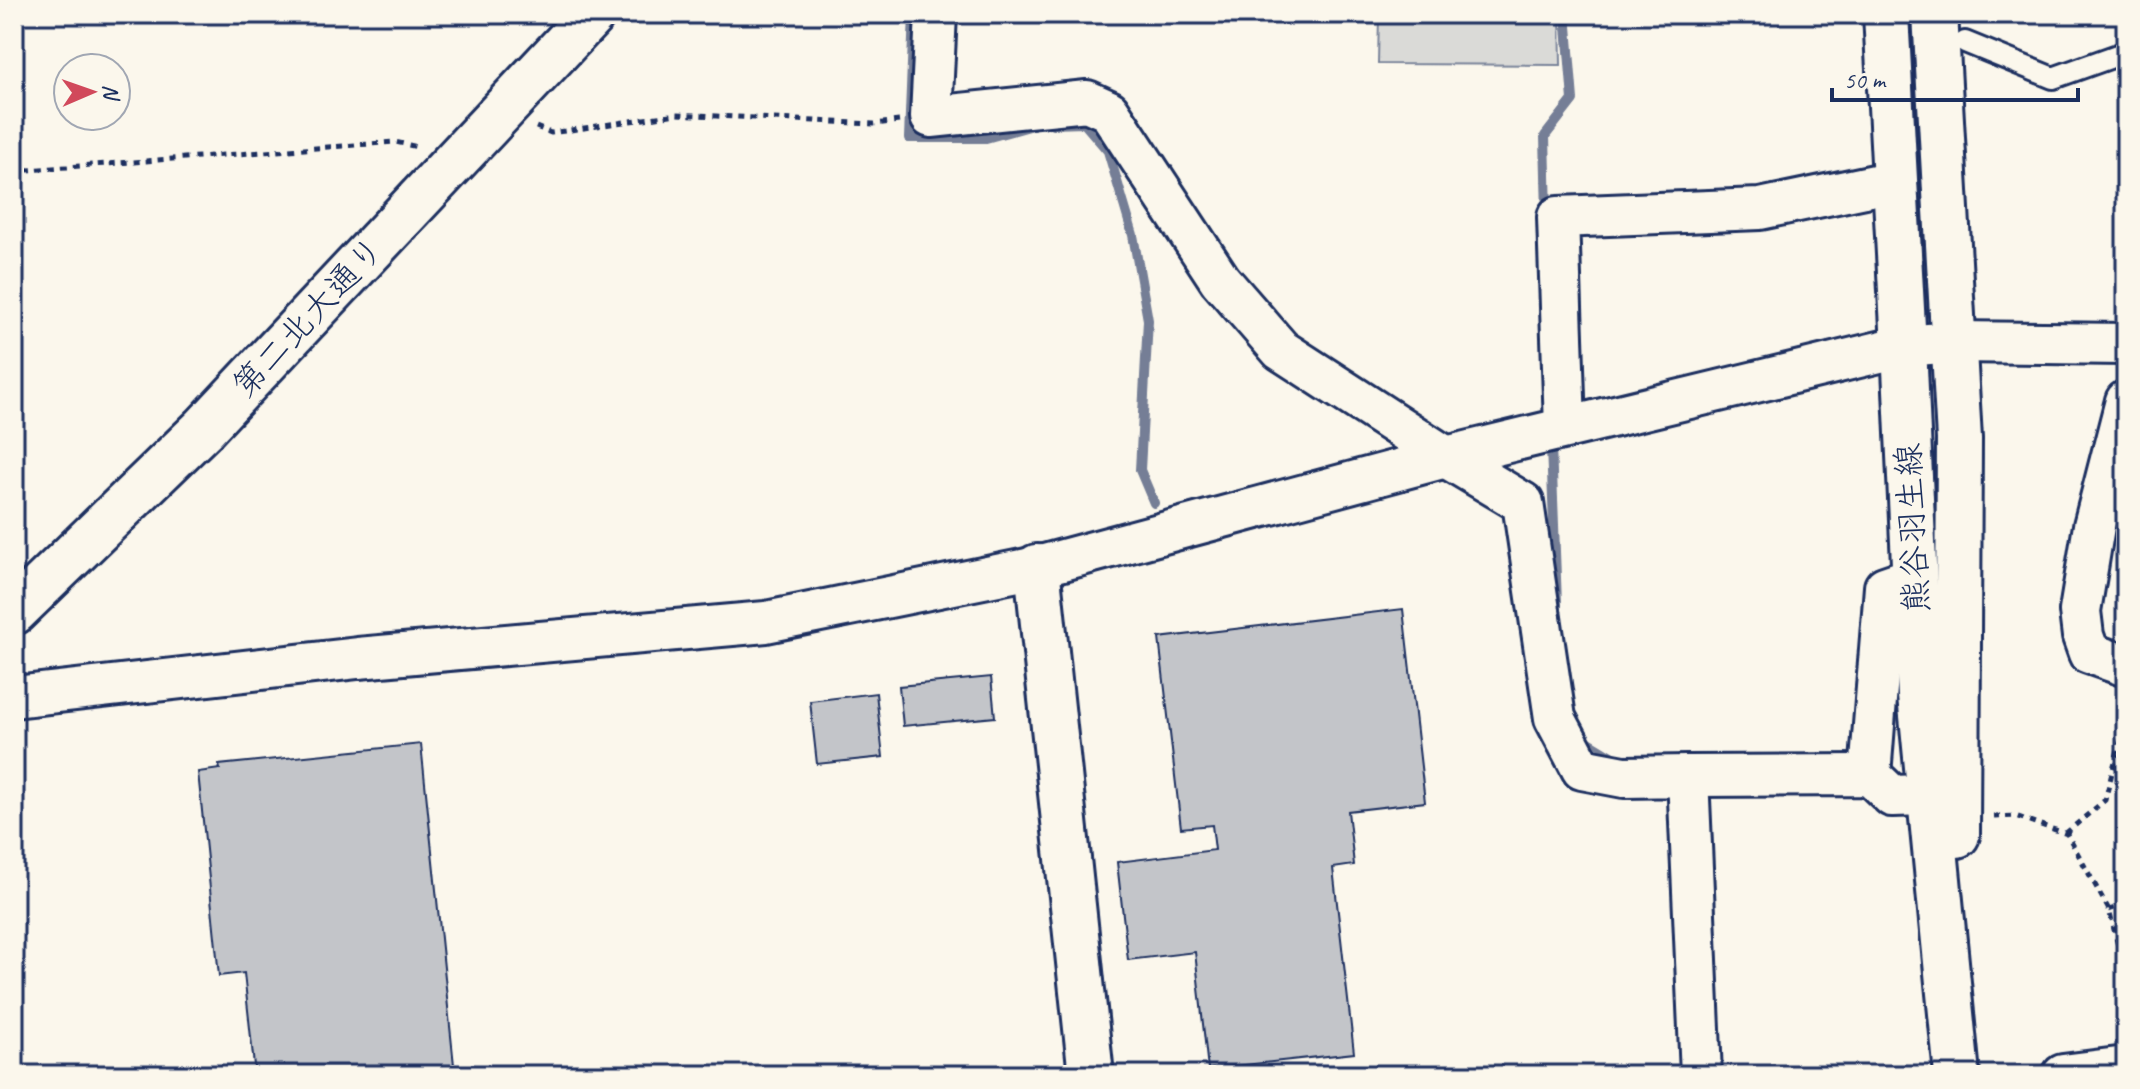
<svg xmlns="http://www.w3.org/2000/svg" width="2140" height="1089" font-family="Caveat,'Klee One',sans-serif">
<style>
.green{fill:#dadad7;stroke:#7a849a;stroke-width:2}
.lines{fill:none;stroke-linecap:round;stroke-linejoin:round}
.stream{stroke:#747e96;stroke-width:10}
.building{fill:#c3c5c9;stroke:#1b2f5e;stroke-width:2}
.service-casing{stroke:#1b2f5e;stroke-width:26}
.minor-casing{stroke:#1b2f5e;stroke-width:46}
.tertiary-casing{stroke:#1b2f5e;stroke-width:50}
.secondary-casing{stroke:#1b2f5e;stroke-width:50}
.path{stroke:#1b2f5e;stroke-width:5;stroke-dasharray:6 6;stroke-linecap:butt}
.service{stroke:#fbf7ec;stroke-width:20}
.minor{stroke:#fbf7ec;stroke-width:40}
.tertiary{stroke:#fbf7ec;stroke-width:44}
.secondary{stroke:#fbf7ec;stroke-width:44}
.labels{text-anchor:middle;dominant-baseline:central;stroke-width:7;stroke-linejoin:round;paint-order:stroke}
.street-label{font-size:34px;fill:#1b2f5e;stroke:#fbf7ec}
</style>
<rect width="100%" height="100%" fill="#fbf7ec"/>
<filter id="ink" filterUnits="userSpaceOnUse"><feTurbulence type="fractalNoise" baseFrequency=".0125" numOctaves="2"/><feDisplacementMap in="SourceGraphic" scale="16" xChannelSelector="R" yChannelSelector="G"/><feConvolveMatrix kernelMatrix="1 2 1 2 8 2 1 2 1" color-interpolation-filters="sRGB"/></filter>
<g filter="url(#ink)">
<!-- green -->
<path class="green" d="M1379,14H1560L1561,65L1378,64Z"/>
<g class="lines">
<!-- stream -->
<g class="stream">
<path d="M914,14L909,138H986L1033,125"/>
<path d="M1053,124L1084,123L1108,151L1133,235L1148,320L1140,470L1154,503"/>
<path d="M1547,214L1545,136L1573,100L1566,14"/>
<path d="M1551,446L1557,604"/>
<path d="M1579,736L1617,759"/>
</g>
</g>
<!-- building -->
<g class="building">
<path d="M1403,609L1425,802L1348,811L1354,865L1333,868L1354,1053L1208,1069L1195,952L1128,960L1117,862L1215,850L1212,825L1181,828L1159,638Z"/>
<path d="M991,677L995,717L903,726L899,686Z"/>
<path d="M876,693L883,757L817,764L810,701Z"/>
<path d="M421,744L455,1075H255L244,973L219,976L198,772L220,769L219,765Z"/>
</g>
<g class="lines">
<!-- service casing -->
<g class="service-casing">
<path id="service" d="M1965,42L2053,78L2126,52"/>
</g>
<!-- minor casing -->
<g class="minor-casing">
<g id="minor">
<path d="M936,14L931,117L1087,101L1109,111L1220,280L1281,350L1446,457L1523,503L1555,718L1582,769L1624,777L1688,776L1701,1075"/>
<path d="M2126,401L2094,526L2080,611L2083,636L2089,653L2126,666"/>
<path d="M1565,427L1558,217L1760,209L1894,181"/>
<path d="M14,697L358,658L766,622L1037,567L1446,457L1904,346L1954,342L2126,344"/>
<path d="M1870,775L1885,587L1914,577"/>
<path d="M1688,776L1870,775L1892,796L1928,795"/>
<path d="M2063,1075L2126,1067"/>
</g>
</g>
<!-- tertiary casing -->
<g class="tertiary-casing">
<g id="tertiary">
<path d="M1037,567L1091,1075"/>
<path d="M14,612L204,428L593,14"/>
</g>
</g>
<!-- secondary casing -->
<g class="secondary-casing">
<g id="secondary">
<path d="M1886,14L1904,346L1920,695L1957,1075"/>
<path d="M1935,14L1959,439L1957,835"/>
</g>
</g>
<!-- path -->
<g class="path">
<path d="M536,127L551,133L677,114L874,124L899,121"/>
<path d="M14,171L395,142L418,147"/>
<path d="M1994,817L2015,816L2067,834L2109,910L2126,977"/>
<path d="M2066,833L2105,800L2126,719"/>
<path d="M2109,910L2126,904"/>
</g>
<!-- service -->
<use href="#service" class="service"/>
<!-- minor -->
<use href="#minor" class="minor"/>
<!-- tertiary -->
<use href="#tertiary" class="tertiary"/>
<!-- secondary -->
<use href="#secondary" class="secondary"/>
</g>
</g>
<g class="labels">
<!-- street labels -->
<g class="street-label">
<text transform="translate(308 317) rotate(-47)">第二北大通り</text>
<text transform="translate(1912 528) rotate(-93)">熊谷羽生線</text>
</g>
</g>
<!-- margin -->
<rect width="2140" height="1089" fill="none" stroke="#fbf7ec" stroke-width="48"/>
<rect x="24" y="24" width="2092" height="1041" fill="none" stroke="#1b2f5e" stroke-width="3" filter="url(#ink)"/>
<!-- north arrow -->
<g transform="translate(92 92) rotate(88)"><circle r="38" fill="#fbf7ec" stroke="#a1a7b3" stroke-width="2"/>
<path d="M0-6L14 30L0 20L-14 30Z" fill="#d1495b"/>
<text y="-12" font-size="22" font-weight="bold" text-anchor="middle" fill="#1b2f5e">N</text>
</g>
<!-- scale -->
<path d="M1832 88v12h246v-12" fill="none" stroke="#1b2f5e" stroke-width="4"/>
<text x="1844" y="88" font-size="24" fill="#1b2f5e" stroke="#fbf7ec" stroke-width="6" paint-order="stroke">50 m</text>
</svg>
